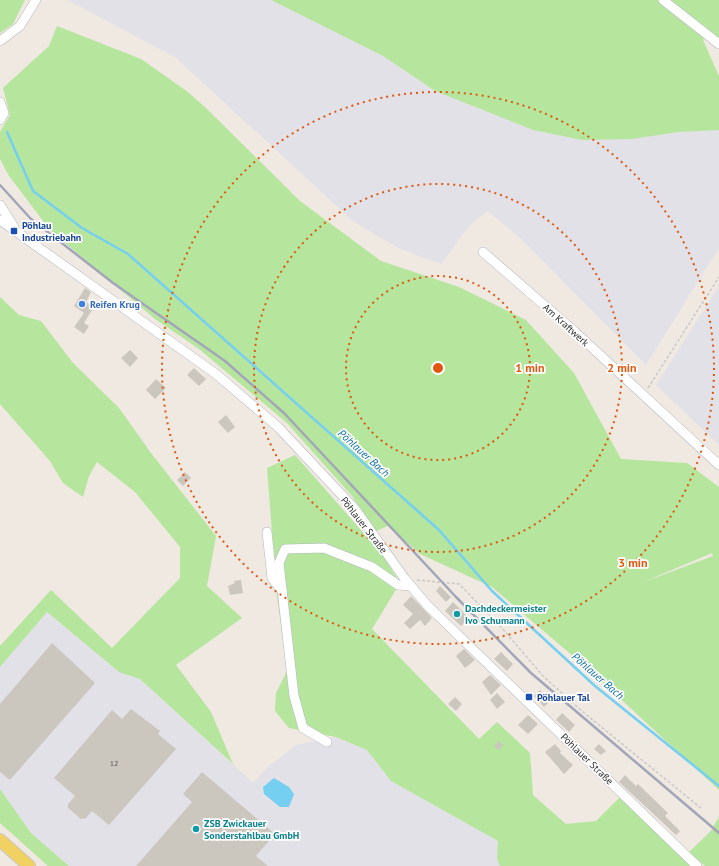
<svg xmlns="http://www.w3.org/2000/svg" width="719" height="866" font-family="'PT Sans',sans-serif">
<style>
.industrial{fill:#e3e1e8}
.green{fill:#b6e59e;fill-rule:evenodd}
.water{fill:#75cff0}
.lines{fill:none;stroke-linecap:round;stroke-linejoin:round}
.stream{stroke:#75cff0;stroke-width:2.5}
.building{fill:#cbc7bf}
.minor-casing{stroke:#b4b7c1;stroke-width:10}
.major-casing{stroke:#c9c9c9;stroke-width:14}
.path{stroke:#c9c9c9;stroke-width:1.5;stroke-dasharray:3 2;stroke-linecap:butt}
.minor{stroke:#fff;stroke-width:9}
.major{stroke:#f2d163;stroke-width:12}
.rail{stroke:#a3a6b8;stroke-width:2.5}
.ring{fill:none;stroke:#df570e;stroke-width:2;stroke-dasharray:2 4}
.transit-dot{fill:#1a4fb4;stroke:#fff;stroke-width:1.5}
.shop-dot{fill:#3f7fe0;stroke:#fff;stroke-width:1.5}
.culture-dot{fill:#0f9aa8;stroke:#fff;stroke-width:1.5}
.labels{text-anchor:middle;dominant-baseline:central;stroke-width:3.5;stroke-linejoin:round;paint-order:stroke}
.number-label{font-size:8px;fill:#555452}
.transit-label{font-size:10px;font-weight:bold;fill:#164399;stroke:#fff;text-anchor:start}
.shop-label{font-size:10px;font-weight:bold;fill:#366cbe;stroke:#fff;text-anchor:start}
.street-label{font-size:10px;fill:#2e2e2e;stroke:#fff}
.culture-label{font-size:10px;font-weight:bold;fill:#0d838f;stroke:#fff;text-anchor:start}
.water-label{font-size:11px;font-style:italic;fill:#0d6fa3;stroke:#fff}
.centre{fill:#df570e;stroke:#fff;stroke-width:2}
.ring-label{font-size:12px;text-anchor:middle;font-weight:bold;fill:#df570e;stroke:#fff;stroke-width:3.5;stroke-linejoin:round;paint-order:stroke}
</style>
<rect width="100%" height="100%" fill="#efe9e1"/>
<!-- industrial -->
<g class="industrial">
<path d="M67,0H271L383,56L435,91L533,130L582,140L632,139L679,132L719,130V248L646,365L516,234L487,211L469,226L441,264L398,248L354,222L175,57Z"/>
<path d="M719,286V445L656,385Z"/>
<path d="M47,612L119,672L140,679L253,783L270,765L296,745L336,737L367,750L391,781L498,841L497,859L500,866H69L31,833L0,789V667Z"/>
</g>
<!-- green -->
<g class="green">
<path d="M0,0H25L13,24L0,33Z"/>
<path d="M271,0H719V40L708,33L703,40L719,76V130L679,132L632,139L582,140L533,130L435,91L383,56Z"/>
<path d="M57,26L141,59L188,92L206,108L300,201L381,261L459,287L526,320L574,373L621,459L687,463L719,487V790L587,668L492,587L420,554L388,526L376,531L352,496L287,423L199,349L155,319L50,230L9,176L0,159V132L10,115L3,88L49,46ZM712,553L713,556L641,583Z"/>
<path d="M0,297L19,315L41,321L73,363L119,408L151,453L216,536L207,586L242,618L176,665L211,712L233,764L140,679L119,672L47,612L0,667V646L51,590L112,648L180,578V547L135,492L97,462L89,476L83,497L63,483L50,461L0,404Z"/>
<path d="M295,455L382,554L400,583L372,629L479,739L497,722L530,753L533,795L566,824L596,821L620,797L690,866H500L497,859L498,841L391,781L367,750L336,737L289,728L275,711L276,693L287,671L277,596L267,468Z"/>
<path d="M0,789L31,833L69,866H48L0,823Z"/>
<path d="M719,817V866H705L689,852L710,832Z"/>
</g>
<!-- water -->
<path class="water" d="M274,778L289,787L294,794L289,807H280L264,794L263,787Z"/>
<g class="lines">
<!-- stream -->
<path class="stream" d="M7,132L33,191L82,228L128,254L439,530L492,591L595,686L719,786"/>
</g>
<!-- building -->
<g class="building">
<path d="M85,288L91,292L86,302L94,307L84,323L89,326L84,334L74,327L84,313L74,306Z"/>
<path d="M130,350L138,358L130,367L121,358Z"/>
<path d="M194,368L206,379L199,386L187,375Z"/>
<path d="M156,379L166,388L155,399L146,390Z"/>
<path d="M226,415L235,427L228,433L218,422Z"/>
<path d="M185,472L191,478L183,486L177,480Z"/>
<path d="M241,580L243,593L230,595L228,586L235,583L234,581Z"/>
<path d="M440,586L451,597L446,602L436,591Z"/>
<path d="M411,596L432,618L425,626L420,620L410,629L404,623L413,614L403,605Z"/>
<path d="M453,602L469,618L461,626L445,611Z"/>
<path d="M52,643L95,683L10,780L0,772V704Z"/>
<path d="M464,649L475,660L465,668L456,656Z"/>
<path d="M501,652L513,664L507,671L494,659Z"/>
<path d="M490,675L501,685L491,695L482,682Z"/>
<path d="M540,690L550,701L544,707L534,696Z"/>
<path d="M497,693L505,702L497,709L490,700Z"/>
<path d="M455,697L462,704L456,711L448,704Z"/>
<path d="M131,709L160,731L158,734L176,749L109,825L92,811L86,818L81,819L68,808V804L75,796L54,778L112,710L122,719Z"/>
<path d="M562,713L575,725L569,732L556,720Z"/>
<path d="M528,715L538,724L528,734L518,725Z"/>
<path d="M499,741L503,745L499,750L494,746Z"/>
<path d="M555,744L561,751L560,753L573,765L564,774L545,752Z"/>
<path d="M599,744L606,751L601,755L594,749Z"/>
<path d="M202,772L275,834L256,856L268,866H136L192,802L183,794Z"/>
<path d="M625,775L636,786L638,784L668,813L665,816L680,831L676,835L619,782Z"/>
</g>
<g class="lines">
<!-- minor casing -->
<g class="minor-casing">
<g id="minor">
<path d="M663,0L719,44"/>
<path d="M0,41L20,26L36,0"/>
<path d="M0,102L4,113L0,120"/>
<path d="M0,205L14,227"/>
<path d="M0,220L216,374L278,427L355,509L405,579L427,605L697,866"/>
<path d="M483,252L574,331L719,465"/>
<path d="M267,532L272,578L282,591"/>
<path d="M327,742L303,728L294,696L279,563L285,549L324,548L372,567L398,585L411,586"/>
</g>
</g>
<!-- major casing -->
<g class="major-casing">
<path id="major" d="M0,840L29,866"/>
</g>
<!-- path -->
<g class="path">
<path d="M648,388L719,277"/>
<path d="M417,580L459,584L501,627L543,676L583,712L702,809"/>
</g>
<!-- minor -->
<use href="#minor" class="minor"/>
<!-- major -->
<use href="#major" class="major"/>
<!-- rail -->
<path class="rail" d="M0,185L31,219L113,283L225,361L285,414L456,597L531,673L719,833"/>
</g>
<!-- distance rings -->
<g class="ring">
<circle cx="438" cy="368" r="92"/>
<circle cx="438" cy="368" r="184"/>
<circle cx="438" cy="368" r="276"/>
</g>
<!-- markers -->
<g class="transit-dot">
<rect x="10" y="227" width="8" height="8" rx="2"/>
<rect x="525" y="693" width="8" height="8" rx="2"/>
</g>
<circle class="shop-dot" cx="82" cy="304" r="4"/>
<g class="culture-dot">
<circle cx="457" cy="614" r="4"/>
<circle cx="196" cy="829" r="4"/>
</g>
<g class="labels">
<!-- number labels -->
<g class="number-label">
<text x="114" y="763">12</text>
</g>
<!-- transit labels -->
<g class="transit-label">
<text x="22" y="225">Pöhlau<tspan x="22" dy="12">Industriebahn</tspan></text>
<text x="537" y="697">Pöhlauer Tal</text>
</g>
<!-- shop labels -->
<g class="shop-label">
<text x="90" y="304">Reifen Krug</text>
</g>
<!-- street labels -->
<g class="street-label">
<text transform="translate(566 325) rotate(42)">Am Kraftwerk</text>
<text transform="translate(364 525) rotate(52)">Pöhlauer Straße</text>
<text transform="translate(587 759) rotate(44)">Pöhlauer Straße</text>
</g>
<!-- culture labels -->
<g class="culture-label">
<text x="465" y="608">Dachdeckermeister<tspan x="465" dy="12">Ivo Schumann</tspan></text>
<text x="204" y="823">ZSB Zwickauer<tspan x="204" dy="12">Sonderstahlbau GmbH</tspan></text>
</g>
<!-- water labels -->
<g class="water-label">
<text transform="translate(364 453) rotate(42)">Pöhlauer Bach</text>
<text transform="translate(598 676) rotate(41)">Pöhlauer Bach</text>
</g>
</g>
<circle cx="438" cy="368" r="6" class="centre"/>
<g class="ring-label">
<text x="530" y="372">1 min</text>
<text x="622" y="372">2 min</text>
<text x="633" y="567">3 min</text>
</g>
</svg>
